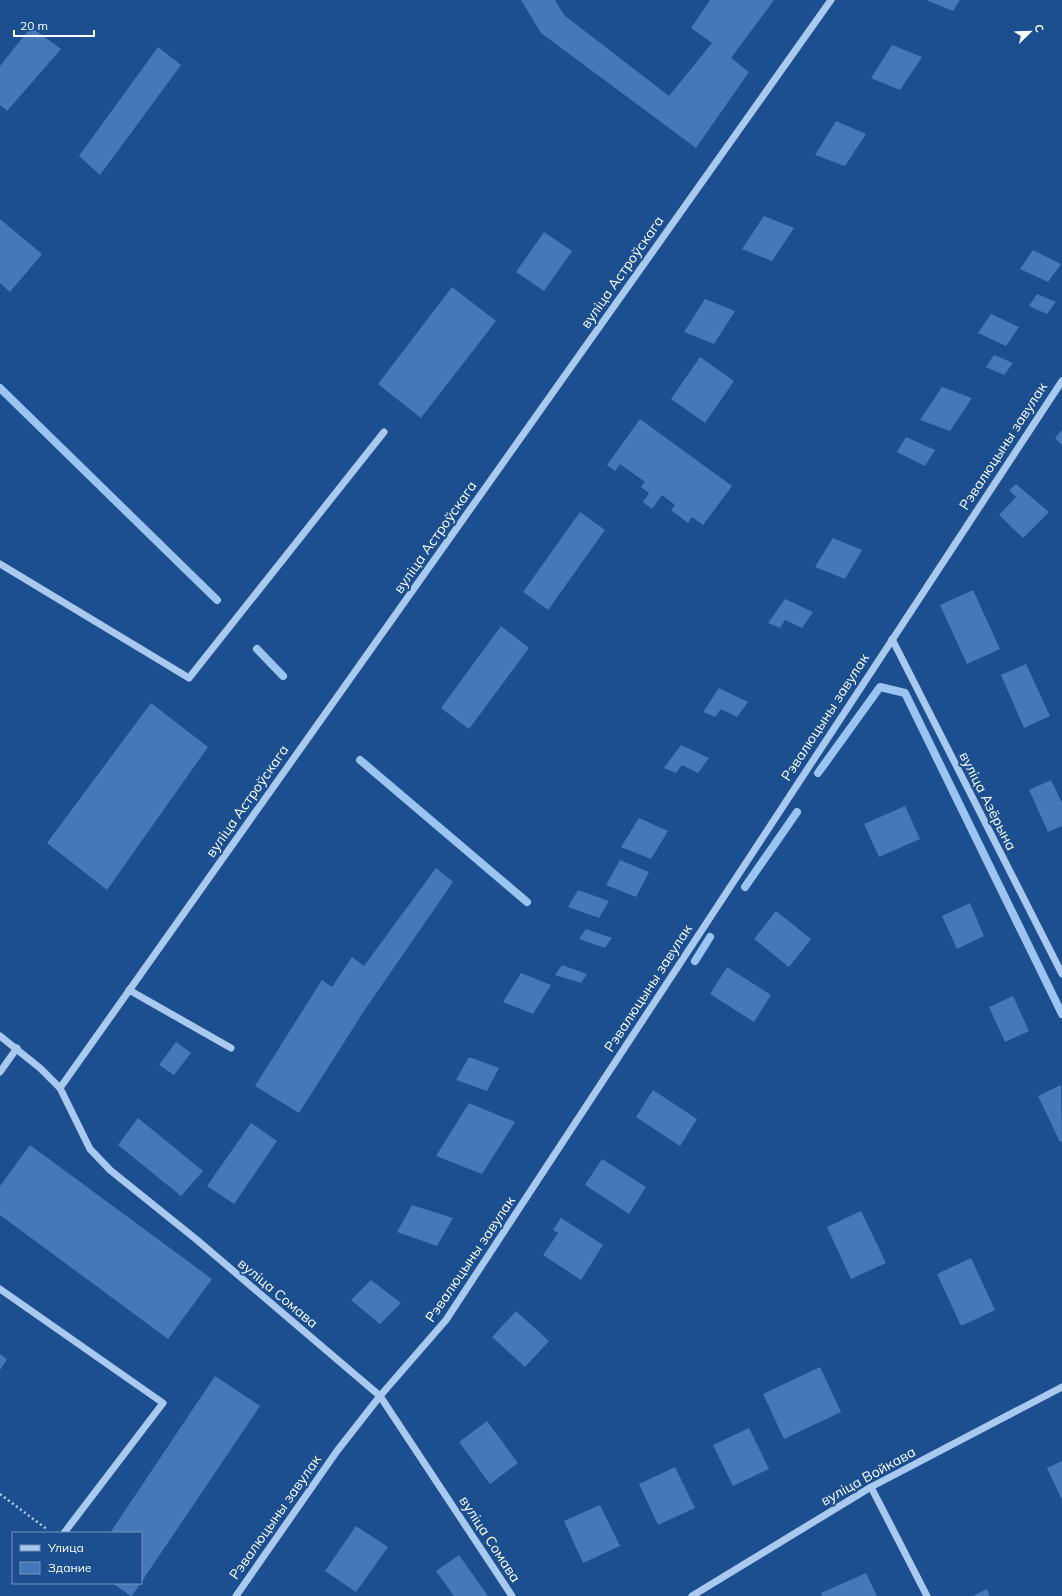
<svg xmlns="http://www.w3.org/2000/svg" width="1062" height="1596" font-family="Mulish,sans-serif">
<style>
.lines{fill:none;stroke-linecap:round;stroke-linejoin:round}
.stream{stroke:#9cc4f0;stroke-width:8}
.building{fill:#4478b7}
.path{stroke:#a9c9ee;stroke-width:2.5;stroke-dasharray:2 3;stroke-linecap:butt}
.minor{stroke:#a9c9ee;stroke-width:7}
.labels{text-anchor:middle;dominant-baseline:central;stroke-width:4;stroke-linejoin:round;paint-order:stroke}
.street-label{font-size:14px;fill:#fff;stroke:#1b4f8f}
</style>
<rect width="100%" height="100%" fill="#1b4f8f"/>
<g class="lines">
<!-- stream -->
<g class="stream">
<path d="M0,388L217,600"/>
<path d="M257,649L283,676"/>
<path d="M360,760L527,902"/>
<path d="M818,773L880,687L905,693L1062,1014"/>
<path d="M745,887L797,812"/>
<path d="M695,961L710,937"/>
</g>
</g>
<!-- building -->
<g class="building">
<path d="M521,0H555L564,15L669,96L712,43L691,28L710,0H774L731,58L749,72L696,148L541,33Z"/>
<path d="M926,0H960L953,11Z"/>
<path d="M31,27L61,49L7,111L0,105V66Z"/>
<path d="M892,45L922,57L900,90L871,78Z"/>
<path d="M158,47L181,65L100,175L79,156Z"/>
<path d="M836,121L866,134L845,166L815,155Z"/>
<path d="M764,216L794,228L772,261L742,249Z"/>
<path d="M0,219L42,254L10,292L0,283Z"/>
<path d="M544,232L572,251L544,291L516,272Z"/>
<path d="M1033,250L1061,264L1048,282L1020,269Z"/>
<path d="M452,287L496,321L421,418L378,384Z"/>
<path d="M1037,294L1056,302L1047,314L1029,306Z"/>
<path d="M705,299L735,311L714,344L684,332Z"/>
<path d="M991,314L1019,327L1006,346L978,333Z"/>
<path d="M994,355L1013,363L1004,375L986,367Z"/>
<path d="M700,357L734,381L705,423L671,399Z"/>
<path d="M942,387L972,398L950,431L920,420Z"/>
<path d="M640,419L732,486L703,525L692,517L688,523L671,510L675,505L662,495L652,509L643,502L649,493L641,487L645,482L620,464L615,471L607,465Z"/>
<path d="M1062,430V445L1055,438Z"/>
<path d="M906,437L935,450L925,466L897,452Z"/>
<path d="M1016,484L1049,512L1023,538L999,515L1016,497L1009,490Z"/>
<path d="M580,512L605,530L548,610L523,592Z"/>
<path d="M833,538L862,550L845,579L815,567Z"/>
<path d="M973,590L1000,649L967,664L940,605Z"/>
<path d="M785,599L813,612L802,628L785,620L780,628L768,623Z"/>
<path d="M501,626L529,648L469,729L441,708Z"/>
<path d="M1026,664L1050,716L1024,728L1001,675Z"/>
<path d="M719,688L748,702L737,717L721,709L715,717L703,712Z"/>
<path d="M151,703L208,747L107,890L47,843Z"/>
<path d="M681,745L709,758L698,773L682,765L676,773L664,768Z"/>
<path d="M1051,780L1062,803V826L1048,832L1029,790Z"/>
<path d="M905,806L920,839L879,857L864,824Z"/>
<path d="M639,818L668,831L651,859L621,847Z"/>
<path d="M620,860L649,872L636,897L606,885Z"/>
<path d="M436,868L453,882L366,1008L299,1113L255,1086L322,980L332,987L352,957L364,966Z"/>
<path d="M578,890L609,901L599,918L568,907Z"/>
<path d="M970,903L984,936L957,949L942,916Z"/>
<path d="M776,911L811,939L789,967L754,939Z"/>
<path d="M586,929L612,938L605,948L579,939Z"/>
<path d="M562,965L587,974L581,983L555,975Z"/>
<path d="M727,967L771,995L754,1022L710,994Z"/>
<path d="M521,973L551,985L533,1014L503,1002Z"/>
<path d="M1013,996L1029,1031L1005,1042L989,1007Z"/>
<path d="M176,1042L191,1053L174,1075L159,1065Z"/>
<path d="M469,1057L499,1068L487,1091L456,1080Z"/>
<path d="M1061,1085L1062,1141L1060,1142L1038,1096Z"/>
<path d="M653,1090L697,1119L680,1146L636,1117Z"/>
<path d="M469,1103L515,1122L482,1174L436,1156Z"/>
<path d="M138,1118L203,1171L181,1196L118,1145Z"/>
<path d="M251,1123L277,1141L234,1204L207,1186Z"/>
<path d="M30,1145L212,1279L168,1339L0,1215V1186Z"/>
<path d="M602,1159L646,1187L629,1214L585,1185Z"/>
<path d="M412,1205L453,1218L437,1246L397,1232Z"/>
<path d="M861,1211L886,1263L851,1279L827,1227Z"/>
<path d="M561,1218L603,1245L581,1280L543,1255L558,1233L553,1230Z"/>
<path d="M971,1258L995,1310L961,1326L937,1274Z"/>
<path d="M371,1280L401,1303L380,1324L351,1300Z"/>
<path d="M516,1311L549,1341L525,1367L492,1337Z"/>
<path d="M0,1354L7,1359L0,1370Z"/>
<path d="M820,1367L841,1412L784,1439L763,1394Z"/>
<path d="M215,1376L260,1406L132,1596H131L112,1583H141V1533H110Z"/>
<path d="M487,1421L518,1463L490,1484L459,1442Z"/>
<path d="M749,1428L769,1469L733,1486L713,1445Z"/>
<path d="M1062,1461V1500L1047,1468Z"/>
<path d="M675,1467L695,1508L658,1525L639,1484Z"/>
<path d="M600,1505L620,1546L583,1563L564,1521Z"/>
<path d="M356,1526L388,1547L356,1592L325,1571Z"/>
<path d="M459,1555L488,1596H454L436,1571Z"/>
<path d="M866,1573L877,1596H822L821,1593Z"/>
<path d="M987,1589L990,1596H973Z"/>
</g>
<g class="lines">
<!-- path -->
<path class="path" d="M0,1494L48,1530"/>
<!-- minor -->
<g class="minor">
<path d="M0,564L189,678L384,432"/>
<path d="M892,639L1062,974"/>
<path d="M129,990L231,1048"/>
<path d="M0,1036L40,1068L60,1088L90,1149L110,1170L197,1240L380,1396L512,1596"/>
<path d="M0,1072L17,1048"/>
<path d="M60,1088L831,0"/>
<path d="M0,1289L163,1403L64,1533"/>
<path d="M871,1487L927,1596"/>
<path d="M236,1596L337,1451L380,1396L446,1320L1062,381"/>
<path d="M692,1596L871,1487L1062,1387"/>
</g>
</g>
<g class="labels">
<!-- street labels -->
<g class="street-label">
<text transform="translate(622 272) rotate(-55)">вуліца Астроўскага</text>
<text transform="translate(1003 446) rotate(-57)">Рэвалюцыны завулак</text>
<text transform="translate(435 537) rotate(-55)">вуліца Астроўскага</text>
<text transform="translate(825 717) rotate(-57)">Рэвалюцыны завулак</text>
<text transform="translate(247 801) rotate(-55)">вуліца Астроўскага</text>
<text transform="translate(988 801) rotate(63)">вуліца Азёрына</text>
<text transform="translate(648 988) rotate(-57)">Рэвалюцыны завулак</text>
<text transform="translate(470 1259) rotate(-56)">Рэвалюцыны завулак</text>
<text transform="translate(278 1293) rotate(40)">вуліца Сомава</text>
<text transform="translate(868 1476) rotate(-29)">вуліца Войкава</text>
<text transform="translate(275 1517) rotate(-55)">Рэвалюцыны завулак</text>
<text transform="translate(490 1539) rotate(57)">вуліца Сомава</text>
</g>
</g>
<!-- legend -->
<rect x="12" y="1532" width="130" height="52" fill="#1b4f8f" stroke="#7695bc"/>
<rect x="20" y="1545" width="20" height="6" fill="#a9c9ee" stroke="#7695bc"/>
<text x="48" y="1552" font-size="12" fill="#ffffff">Улица</text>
<rect x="20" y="1562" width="20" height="12" fill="#4478b7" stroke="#7695bc"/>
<text x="48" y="1572" font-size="12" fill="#ffffff">Здание</text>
<!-- north arrow -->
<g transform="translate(1030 32) rotate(67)" stroke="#1b4f8f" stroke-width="3" paint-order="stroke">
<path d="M0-3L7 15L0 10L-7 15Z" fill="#ffffff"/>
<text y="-6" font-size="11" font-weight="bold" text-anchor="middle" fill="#ffffff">С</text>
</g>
<!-- scale -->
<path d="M14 30v6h80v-6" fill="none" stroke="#ffffff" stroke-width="2"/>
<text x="20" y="30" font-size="12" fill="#ffffff" stroke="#1b4f8f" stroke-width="3" paint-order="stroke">20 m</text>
</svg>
